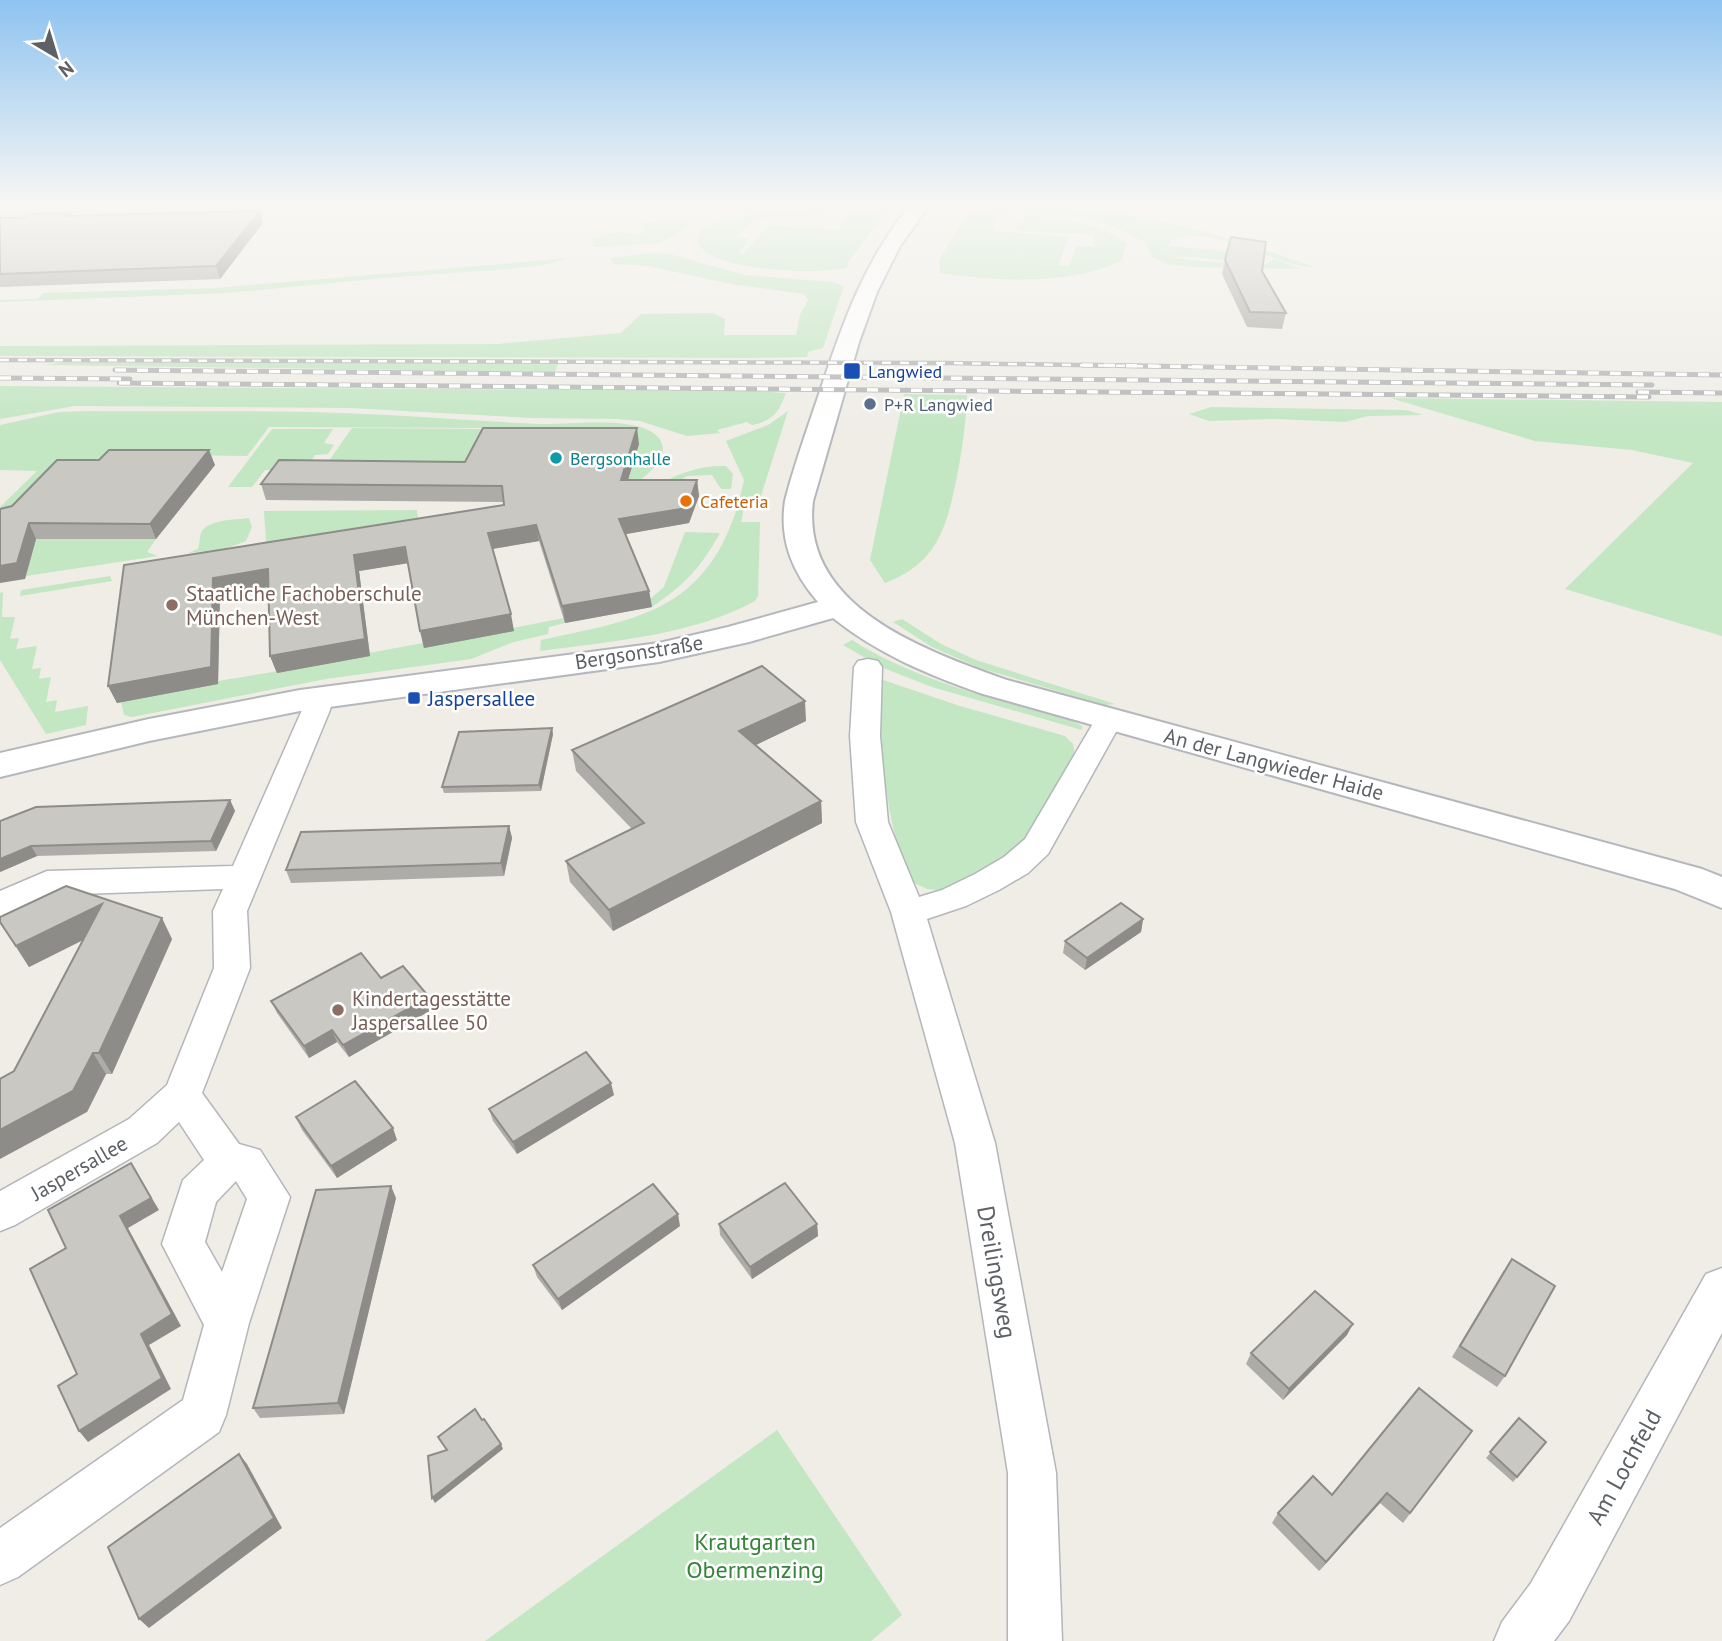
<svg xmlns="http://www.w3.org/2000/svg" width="1722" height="1641" font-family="'PT Sans',sans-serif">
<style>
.green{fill:#c3e6c3}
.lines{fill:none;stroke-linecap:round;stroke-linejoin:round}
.street-casing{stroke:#b3b6ba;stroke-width:3}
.secondary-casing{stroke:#b4b8bd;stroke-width:4}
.street{fill:#fff;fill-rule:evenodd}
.secondary{fill:#fff;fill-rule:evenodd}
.rail-far1-casing{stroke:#b4b5b6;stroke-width:4.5}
.rail-casing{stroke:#b4b5b6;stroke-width:5}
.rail-far1{stroke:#fff;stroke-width:2.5;stroke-dasharray:9;stroke-linecap:butt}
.rail{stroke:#fff;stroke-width:3.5;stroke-dasharray:11;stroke-linecap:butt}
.wall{fill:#aeaca8}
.shaded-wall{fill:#8d8c88}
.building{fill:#cac8c3;stroke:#8d8c88;stroke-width:2}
.transit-dot{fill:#1a4fb4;stroke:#fff;stroke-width:2.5}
.service-dot{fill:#5c6f8a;stroke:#fff;stroke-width:2.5}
.culture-dot{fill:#0f9aa8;stroke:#fff;stroke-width:2.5}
.food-dot{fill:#e8710a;stroke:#fff;stroke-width:2.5}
.education-dot{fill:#8d6e63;stroke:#fff;stroke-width:2.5}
.labels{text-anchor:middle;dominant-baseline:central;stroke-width:5;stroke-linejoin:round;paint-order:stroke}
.far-transit-label{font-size:18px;fill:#164399;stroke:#fff;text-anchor:start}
.far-service-label{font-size:18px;fill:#4e5e75;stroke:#fff;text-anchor:start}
.far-culture-label{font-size:18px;fill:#0d838f;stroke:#fff;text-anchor:start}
.far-food-label{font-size:18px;fill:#c56008;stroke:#fff;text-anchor:start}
.education-label{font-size:21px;fill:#785e54;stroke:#fff;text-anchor:start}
.street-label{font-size:21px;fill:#5d6166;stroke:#fff}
.transit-label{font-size:21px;fill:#164399;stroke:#fff;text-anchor:start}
.near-street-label{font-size:24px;fill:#5d6166;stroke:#fff}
.near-park-label{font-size:24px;fill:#368439;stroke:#fff}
</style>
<rect width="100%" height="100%" fill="#efede6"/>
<!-- green -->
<g class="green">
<path d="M24,203H431L0,218V210Z"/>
<path d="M986,206C1037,207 1090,208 1140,217C1200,228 1257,247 1315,267C1267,266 1220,223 1171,240L1165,254L1170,246L1240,252L1239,261L1171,256L1189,260L1264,265L1274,259L1301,269L1191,267L1167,264L1151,256L1146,243C1081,205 1047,216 979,207Z"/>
<path d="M800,211L824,212V214L756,219L735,237L749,239L739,253H744L769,225L837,230L849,213H882L883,217L848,262L847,268C820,275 716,271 700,246C696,241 699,236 700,230C732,213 764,213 800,211Z"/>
<path d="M974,214L1011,215L995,218L992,231L1068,237L1059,265L1018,263L1069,266L1076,246H1094L1093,234L1018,231L1025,215C1062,218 1095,221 1126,243L1122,260C1072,286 995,281 940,273L939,260L966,216Z"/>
<path d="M681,220L692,223L673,237L658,243L599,247H594L591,238L618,232L639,235L646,229L641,224L643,222Z"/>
<path d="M653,253L669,254L745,275L832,282L844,286L823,348L808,352L807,357L749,358L0,356V346L497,344L621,333L641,314L713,313L725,319L724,335H796L800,315L808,300L804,294L731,284L648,266L614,264L609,258Z"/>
<path d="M571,258L544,265L509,269L383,278L228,293L0,302V300L38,299L43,293L216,288Z"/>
<path d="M559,362L555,372L46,365L60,363Z"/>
<path d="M0,386L755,391L786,393C779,412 773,421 752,425L747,422L717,430L720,433L687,436L640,421L616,419L532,418L350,408L75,406L0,419Z"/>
<path d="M904,394L967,395C966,423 962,449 957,476C947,526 938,563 885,583L870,560Z"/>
<path d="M1390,398L1722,402V636L1565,589L1693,463L1632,450L1535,441Z"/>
<path d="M1211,407L1406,410L1423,415L1368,416L1345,422L1276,419L1209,421L1189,414Z"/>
<path d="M87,411C172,412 257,410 342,413C408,415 473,421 539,424C569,425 623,417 650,431C676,446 657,468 640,480H628L639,444L489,428L269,427L247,456L181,455L0,525V507L37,471L0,470V425L59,412Z"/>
<path d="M788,411L759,502L766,503L765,506H738L744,480L726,441L768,425Z"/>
<path d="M352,428L486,429L465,469L324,468Z"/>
<path d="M272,429H333L324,443L334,445L328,454L315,455L305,470H265L252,487H228Z"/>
<path d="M726,466L733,474L731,489H721L712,475L687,476L672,486L662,483C681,472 703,465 726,466Z"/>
<path d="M737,508H744L741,522H760L758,596L755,601C691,636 611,641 540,651L541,640C635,620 704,612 737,508Z"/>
<path d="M417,510L418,518L266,542L264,511Z"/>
<path d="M249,518L252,527L246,541L225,549L188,553L198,549C200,544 199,536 202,531C211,519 235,520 249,518Z"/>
<path d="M685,532L720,533C700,569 685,584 652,607L649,600L664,587Z"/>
<path d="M0,538L156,539L147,552L158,556L26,576L29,565Z"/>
<path d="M110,576L112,581L20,596L21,590Z"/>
<path d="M3,592L2,617H15L10,639L19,638L16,649L37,646L32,669L41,668L39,679L51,677L46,702L57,700L55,712L88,706L86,725L46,734L0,660V593Z"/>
<path d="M564,618L565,623L549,627L548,634L514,642L471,659L326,679L132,717L124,715L121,702L217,684L218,681L369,656V653L423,643L425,647L513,631V628Z"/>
<path d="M902,619L941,644L976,660L1115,704L1105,705L980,668L932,647L893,622Z"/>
<path d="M852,640C919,682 995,699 1070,720L1082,726V730L932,687L881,667L843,645Z"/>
<path d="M880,679L960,706L1065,736L1073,744L1075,756L1043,817L1019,848L946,891L927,889L910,881C884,819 880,745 880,679Z"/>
<path d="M777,1430L902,1615L871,1641H485Z"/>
</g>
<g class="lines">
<!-- street casing -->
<g class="street-casing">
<g id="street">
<path d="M868,659L878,661L882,667L880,736L888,822L919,897L942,890L975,874L1004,857L1025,839L1098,715L1108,712L1118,715L1122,721L1048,854L1028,873L999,890L966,906L927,919L995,1143L1056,1473L1062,1641H1008V1473L955,1143L891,912L856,822L850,736L854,667L858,661Z"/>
<path d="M319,689L329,691L333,697L330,710L247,911L250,968L202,1093L239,1144L260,1150L290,1197L249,1323L226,1415L219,1432L18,1577L0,1585V1528L183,1400L204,1325L162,1244L183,1180L204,1160L179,1122L157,1143L15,1225L0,1231V1191L129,1119L167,1085L214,968L213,911L223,889L52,895L0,917V891L47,871L233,866L302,710L309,691ZM236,1181L247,1199L222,1272L205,1242L216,1202Z"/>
<path d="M1722,1268V1333L1569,1621L1554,1641H1494L1502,1622L1531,1583L1706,1274Z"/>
</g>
</g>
<!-- secondary casing -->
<g class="secondary-casing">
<path id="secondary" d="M912,203H931L900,246L877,292L859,342L813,501C800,608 927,651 1007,680L1702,869L1722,877V908L1675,889L983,694C929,675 878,654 833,618L749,642L659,662L300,711L149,741L0,777V753L149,719L300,690L659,643L728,627L818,602C793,573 779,541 785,501C794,465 807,430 819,394C842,325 864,260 912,203Z"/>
</g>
<!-- street -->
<use href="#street" class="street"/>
<!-- secondary -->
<use href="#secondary" class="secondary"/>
<!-- rail-far1 casing -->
<g class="rail-far1-casing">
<path id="rail-far1" d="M0,360L947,363L1195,367"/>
</g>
<!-- rail casing -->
<g class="rail-casing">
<g id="rail">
<path d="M1082,365L1722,375"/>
<path d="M115,370L1652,385"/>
<path d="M0,378L130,379"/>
<path d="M119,383L1649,397"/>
<path d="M1638,392L1722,393"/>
</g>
</g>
<!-- rail-far1 -->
<use href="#rail-far1" class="rail-far1"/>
<!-- rail -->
<use href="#rail" class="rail"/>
</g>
<!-- wall -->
<g class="wall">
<path d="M260,211L263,223L220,279L0,287V218H23L70,213L71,216Z"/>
<path d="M1225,260L1262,271L1286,313L1282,329L1247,327L1222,274Z"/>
<path d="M639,444L628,480H697L699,496L689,523L625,534L649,591L652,607L565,623L539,541L492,549L514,631L424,648L408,563L359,571L370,656L277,673L270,656L268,587L220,595L218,684L117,703L108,686L124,565L504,505L503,502L266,500L261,484Z"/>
<path d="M215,465L156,539H36L25,579L12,506Z"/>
<path d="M806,721L756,745L821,801L822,823L613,931L570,882L566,861L632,829L576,771L572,750Z"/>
<path d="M553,734L541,791L444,793L442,787Z"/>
<path d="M230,800L235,811L216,851L37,856L0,872V821Z"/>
<path d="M509,826L512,838L504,876L291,883L286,870Z"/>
<path d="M1143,919L1141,932L1085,970L1063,953L1065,941Z"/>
<path d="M0,923L172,939L112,1074H106L87,1112L14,1071L83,940L29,967Z"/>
<path d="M381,978L433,1009L349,1057L337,1042L309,1058L277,1013L271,1001Z"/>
<path d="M614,1095L517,1154L493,1121L489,1109Z"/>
<path d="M296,1117L397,1140L337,1178L302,1130Z"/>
<path d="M396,1198L344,1414L260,1418L253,1408Z"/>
<path d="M719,1224H817L818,1236L752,1279L720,1235Z"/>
<path d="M680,1226L562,1310L537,1277L533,1265Z"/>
<path d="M1504,1270L1505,1376L1497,1387L1452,1357Z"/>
<path d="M1347,1335L1283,1400L1246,1364L1251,1353Z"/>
<path d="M1519,1418L1546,1442L1513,1482L1486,1458Z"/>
<path d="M1472,1431L1403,1523L1380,1503L1319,1571L1272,1523L1278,1513L1332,1495Z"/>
</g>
<!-- shaded-wall -->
<g class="shaded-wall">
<path d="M260,211L263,223L220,279L216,266Z"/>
<path d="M637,428L639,444L623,496L621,480Z"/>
<path d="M209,450L215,465L156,539L150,524Z"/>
<path d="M697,480L699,496L689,523L621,535L619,519Z"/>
<path d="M29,523L36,539L25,579L0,583V566Z"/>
<path d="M536,525L539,541L492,549L488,533Z"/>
<path d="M405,547L409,563L359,571L370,656L277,673L270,656L354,555Z"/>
<path d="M268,569L274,586L220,595L218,684L117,703L108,686L213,578Z"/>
<path d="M649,591L652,607L565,623L562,606Z"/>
<path d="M511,614L514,631L424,648L420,631Z"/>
<path d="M805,701L806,721L741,752L739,731Z"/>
<path d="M552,728L553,734L541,791L539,785Z"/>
<path d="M230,800L235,811L216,851L211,841Z"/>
<path d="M821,801L822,823L613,931L609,910Z"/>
<path d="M509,826L512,838L504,876L501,863Z"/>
<path d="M31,846L37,856L0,872V859Z"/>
<path d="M102,904L113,925L29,967L16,946Z"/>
<path d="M162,918L172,939L112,1074L99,1053Z"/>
<path d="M1143,919L1141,932L1085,970L1087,958Z"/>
<path d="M429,997L433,1009L349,1057L343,1045Z"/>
<path d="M332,1030L337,1042L309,1058L304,1046Z"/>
<path d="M93,1053L106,1074L87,1112L0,1159V1130Z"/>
<path d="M611,1083L614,1095L517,1154L513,1142Z"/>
<path d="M393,1128L397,1140L337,1178L331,1166Z"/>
<path d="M131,1163L159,1210L128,1228L181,1326L149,1345L171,1389L88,1442L79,1431L141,1334L120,1216Z"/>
<path d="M391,1186L396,1198L344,1414L338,1403Z"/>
<path d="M678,1214L680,1226L562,1310L558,1299Z"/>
<path d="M817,1224L818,1236L752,1279L750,1267Z"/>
<path d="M1353,1324L1347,1335L1283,1400L1289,1389Z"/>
<path d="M501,1444L503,1449L435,1503L432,1498Z"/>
<path d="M239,1454L247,1464L282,1528L149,1628L139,1619Z"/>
<path d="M1387,1493L1380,1503L1319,1571L1326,1562Z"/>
</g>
<!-- building -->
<g class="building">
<path d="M260,211L216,266L0,274V218H23L27,214L70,213L66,216Z"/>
<path d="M1231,237L1266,242L1262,271L1286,313L1250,312L1225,260Z"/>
<path d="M483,428H637L621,480H697L687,508L619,519L649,591L562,606L536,525L488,533L511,614L420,631L405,547L354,555L365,639L270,656L268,569L213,578L211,667L108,686L124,565L504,505L502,486L261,484L279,460L465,462Z"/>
<path d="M109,450H209L150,524L29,523L17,563L0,566V509L12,506L57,460H99Z"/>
<path d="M762,666L805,701L739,731L821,801L609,910L566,861L644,823L572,750Z"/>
<path d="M552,728L539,785L442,787L459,732Z"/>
<path d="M230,800L211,841L31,846L0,859V821L36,807Z"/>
<path d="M509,826L501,863L286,870L301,832Z"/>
<path d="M66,886L162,918L99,1053H93L73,1091L0,1130V1079L14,1071L102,904L16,946L0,922V917Z"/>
<path d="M1121,903L1143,919L1087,958L1065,941Z"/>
<path d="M361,953L381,978L403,966L429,997L343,1045L332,1030L304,1046L271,1001Z"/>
<path d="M586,1052L611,1083L513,1142L489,1109Z"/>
<path d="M355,1081L393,1128L331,1166L296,1117Z"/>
<path d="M131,1163L151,1198L120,1216L172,1314L141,1334L162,1378L79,1431L58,1386L77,1374L30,1269L66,1248L48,1210Z"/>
<path d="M785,1183L817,1224L750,1267L719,1224Z"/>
<path d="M653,1184L678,1214L558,1299L533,1265Z"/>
<path d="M391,1186L338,1403L253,1408L316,1190Z"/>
<path d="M1512,1259L1555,1286L1505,1376L1460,1346Z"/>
<path d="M1315,1291L1353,1324L1289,1389L1251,1353Z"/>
<path d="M1419,1388L1472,1431L1410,1513L1387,1493L1326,1562L1278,1513L1313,1476L1332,1495Z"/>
<path d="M475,1409L482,1420L484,1419L501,1444L432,1498L428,1456L447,1450L438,1437Z"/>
<path d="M1519,1418L1546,1442L1517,1477L1490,1452Z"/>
<path d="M239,1454L274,1518L139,1619L108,1547Z"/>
</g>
<!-- sky -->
<linearGradient id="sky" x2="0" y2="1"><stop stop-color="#8ec3f0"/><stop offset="0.47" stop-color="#f8f7f4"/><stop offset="1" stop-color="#f8f7f4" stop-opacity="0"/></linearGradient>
<rect width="1722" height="433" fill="url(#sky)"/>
<!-- markers -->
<g class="transit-dot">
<rect x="843" y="362" width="18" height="18" rx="3.5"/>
<rect x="407" y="691" width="14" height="14" rx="3.5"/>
</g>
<circle class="service-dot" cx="870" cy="404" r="7"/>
<circle class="culture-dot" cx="556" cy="458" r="7"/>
<circle class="food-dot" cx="686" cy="501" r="7"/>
<g class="education-dot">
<circle cx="172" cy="605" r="7"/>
<circle cx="338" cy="1010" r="7"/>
</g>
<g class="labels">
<!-- far-transit labels -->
<g class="far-transit-label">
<text x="868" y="371">Langwied</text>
</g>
<!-- far-service labels -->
<g class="far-service-label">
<text x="884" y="404">P+R Langwied</text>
</g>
<!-- far-culture labels -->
<g class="far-culture-label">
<text x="570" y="458">Bergsonhalle</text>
</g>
<!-- far-food labels -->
<g class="far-food-label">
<text x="700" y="501">Cafeteria</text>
</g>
<!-- education labels -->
<g class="education-label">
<text x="186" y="593">Staatliche Fachoberschule<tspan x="186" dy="24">München-West</tspan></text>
<text x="352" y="998">Kindertagesstätte<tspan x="352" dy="24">Jaspersallee 50</tspan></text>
</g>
<!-- street labels -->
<g class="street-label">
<text transform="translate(639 652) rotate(-9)">Bergsonstraße</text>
<text transform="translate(1274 764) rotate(15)">An der Langwieder Haide</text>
<text transform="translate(79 1168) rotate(-30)">Jaspersallee</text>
</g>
<!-- transit labels -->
<g class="transit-label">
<text x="428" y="698">Jaspersallee</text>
</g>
<!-- near-street labels -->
<g class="near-street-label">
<text transform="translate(997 1272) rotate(80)">Dreilingsweg</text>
<text transform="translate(1624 1467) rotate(-61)">Am Lochfeld</text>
</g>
<!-- near-park labels -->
<g class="near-park-label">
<text x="755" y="1541">Krautgarten<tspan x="755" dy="28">Obermenzing</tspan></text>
</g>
</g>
<!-- north arrow -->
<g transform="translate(56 56) rotate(142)" stroke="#ffffff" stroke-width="5" paint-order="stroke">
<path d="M0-5L12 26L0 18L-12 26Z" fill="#5d6166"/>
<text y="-10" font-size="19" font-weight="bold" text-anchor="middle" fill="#5d6166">N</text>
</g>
</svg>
